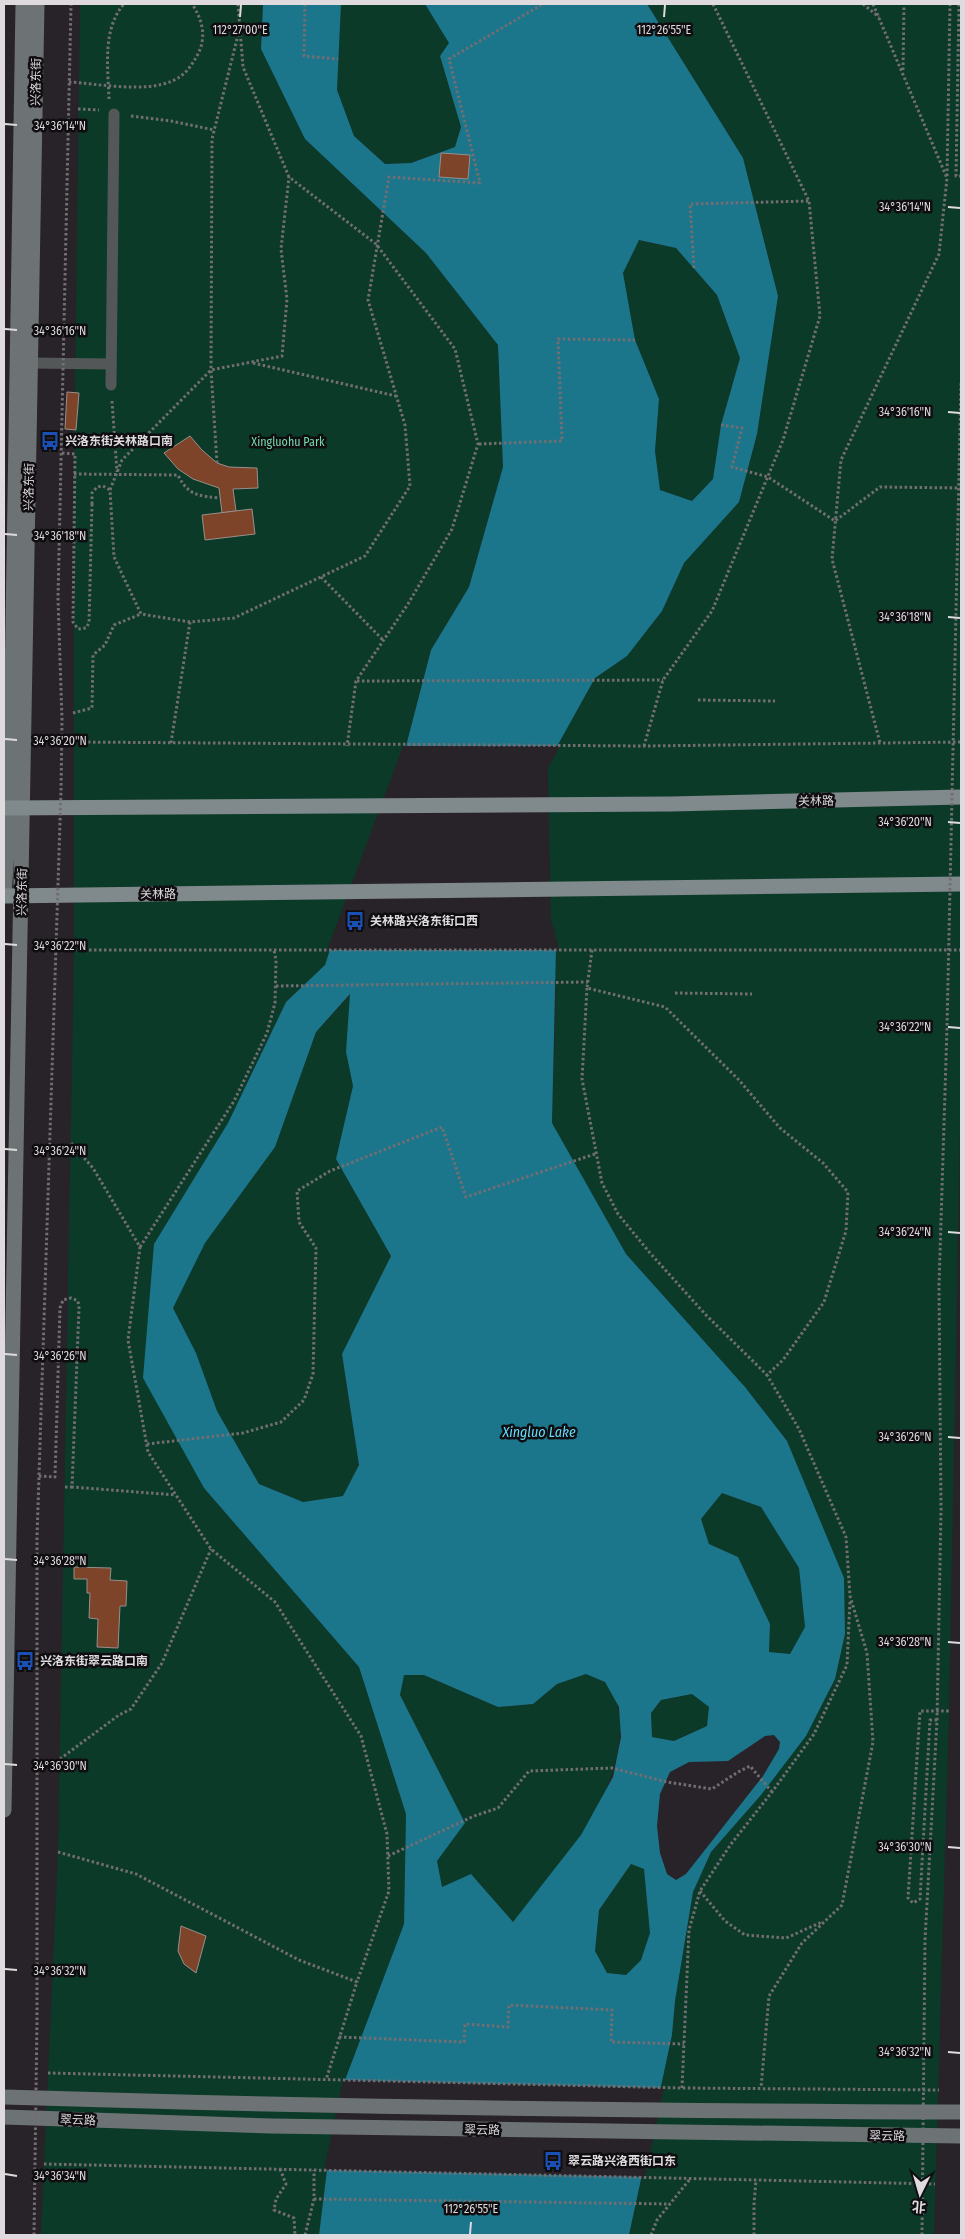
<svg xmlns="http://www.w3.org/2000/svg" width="965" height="2239" font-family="'Fira Sans Condensed','Noto Sans SC',sans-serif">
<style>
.green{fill:#0b3a28}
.water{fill:#1b768c;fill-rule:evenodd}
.pier{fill:#282328}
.building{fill:#7d442a;stroke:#988f8b}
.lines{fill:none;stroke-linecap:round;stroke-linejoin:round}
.path{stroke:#726e72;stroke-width:3;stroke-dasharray:2.5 2.5;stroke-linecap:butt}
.lane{stroke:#535758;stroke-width:11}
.secondary{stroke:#6d7375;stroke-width:15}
.primary{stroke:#80898b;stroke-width:15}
.path-bridge{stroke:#726e72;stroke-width:3;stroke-dasharray:2.5 2.5;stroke-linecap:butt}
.ticks{fill:none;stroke:#dedade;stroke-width:2}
.labels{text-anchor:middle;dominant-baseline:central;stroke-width:5;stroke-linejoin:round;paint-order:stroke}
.street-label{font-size:12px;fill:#dedade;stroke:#0f0d0f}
.poi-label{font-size:12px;font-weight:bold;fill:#dedade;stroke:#0f0d0f;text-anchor:start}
.park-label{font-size:12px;fill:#74daad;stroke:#0f0d0f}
.water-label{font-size:14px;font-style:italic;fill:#63ddfe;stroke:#0f0d0f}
.ticks-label{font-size:12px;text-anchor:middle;fill:#dedade;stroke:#0f0d0f;stroke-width:5;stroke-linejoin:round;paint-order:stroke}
</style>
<rect width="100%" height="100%" fill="#282328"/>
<!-- green -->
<g class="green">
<path d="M80,4H263L261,49L305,139L426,253L498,345L503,467L469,587L431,650L406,746L340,919L325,965L286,1002L228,1123L154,1244L204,1488L359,1667L406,1814L404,1924L345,2080L319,2235H41L58,1852L74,950V474Z"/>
<path d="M341,4H425L449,43L440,56L461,127L455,147L411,163L385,164L354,136L337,90Z"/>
<path d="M647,4H961V1076L949,1711L934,2235H629L672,2035L675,2001L693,1892L711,1852L761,1795L806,1736L835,1679L845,1634L844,1578L787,1441L745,1387L626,1254L552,1123L556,990L548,920L545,768L595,678L627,656L662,611L684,563L739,502L757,434L778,296L743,158Z"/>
<path d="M638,240L676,248L717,295L740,358L721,425L713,479L692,501L660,490L655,451L659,399L635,340L623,273Z"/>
<path d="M351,994L346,1052L353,1086L336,1159L391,1256L342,1354L359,1465L344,1496L303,1502L259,1484L217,1411L196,1353L173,1308L205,1243L275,1147L316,1032Z"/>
<path d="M722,1493L761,1507L799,1568L805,1627L790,1654L769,1652L770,1624L738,1557L709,1544L701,1519Z"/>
<path d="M404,1674L424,1675L498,1707L533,1704L557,1684L586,1674C592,1676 599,1678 604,1682C614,1689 619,1707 620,1719C623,1799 560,1863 514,1923L471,1874L442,1887L437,1861L465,1823L400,1695Z"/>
<path d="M693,1694L709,1707L707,1726L674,1741L652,1737L651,1713L661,1700Z"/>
<path d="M631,1864L644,1868L651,1933L641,1960L626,1975L607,1973L595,1951L599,1910Z"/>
</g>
<!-- water -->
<path class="water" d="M263,4H341L337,90L354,136L385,164L411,163L455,147L461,127L440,56L449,43L425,4H647L743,158L778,296L757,434L739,502L684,563L662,611L627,656L595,678L545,768L548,920L556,948L552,1123L626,1254L745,1387L787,1441L844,1578L845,1634L835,1679L806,1736L761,1795L711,1852L693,1892L675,2001L672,2035L629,2235H319L327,2170L345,2080L404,1924L406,1814L359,1667L204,1488L143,1378L154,1244L228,1123L286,1002L325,965L340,919L406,746L431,650L469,587L503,467L498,345L426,253L305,139L261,49ZM639,240L676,248L717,295L740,358L721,425L713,479L692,501L660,490L655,451L659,399L635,340L623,273ZM350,994L346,1052L353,1086L336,1159L391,1256L342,1354L359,1465L343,1496L303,1502L259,1484L217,1411L196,1353L173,1308L205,1243L275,1147L316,1032ZM722,1493L761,1507L799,1568L805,1627L790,1654L769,1652L770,1624L738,1557L709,1544L701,1519ZM586,1674L605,1682L619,1707L621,1737L613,1777L581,1835L513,1922L471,1874L442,1887L437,1861L465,1823L400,1695L404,1675H424L498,1707L533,1704L557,1684ZM692,1694L709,1707L707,1726L674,1741L652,1737L651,1713L661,1700ZM774,1735L780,1742L779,1749L763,1776L686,1874L676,1880L667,1874L660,1853L657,1826L660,1794L670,1772L689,1762L728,1761L765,1736ZM631,1864L644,1869L650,1933L641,1960L626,1975L607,1973L595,1951L599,1910Z"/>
<!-- pier -->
<g class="pier">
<path d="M403,746H560L548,768L551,919L559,950H327Z"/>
<path d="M343,2080L664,2088L645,2177L324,2170Z"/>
</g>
<!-- building -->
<g class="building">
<path d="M441,153L470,155L468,179L439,177Z"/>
<path d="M67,392L79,393L76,430L65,429Z"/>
<path d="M190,436L202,450L217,463L229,467L257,468L258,488L233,489L236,511L222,513L219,488L193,479L178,469L164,453Z"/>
<path d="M252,509L255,534L205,540L202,515Z"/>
<path d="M74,1567L111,1568L110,1580L127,1581L126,1606H120L118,1648L97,1647L98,1619L89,1618L90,1593H87V1579H74Z"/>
<path d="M181,1926L206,1936L196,1973L184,1964L178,1951Z"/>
</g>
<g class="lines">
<!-- path -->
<g class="path">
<path d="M238,4L243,67L289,177L376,244L455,349L478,444L452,529L408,604L356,681L347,746"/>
<path d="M305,4L304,56L338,59"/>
<path d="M863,4L879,17"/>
<path d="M873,4L947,178L939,254L841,460L832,559L880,743"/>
<path d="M959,4L956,176H961"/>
<path d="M903,70L904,4"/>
<path d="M109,99C108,68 102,29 124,4"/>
<path d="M78,109L99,110"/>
<path d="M131,116L171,121L214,130"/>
<path d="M947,176L950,4"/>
<path d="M253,363L396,396"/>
<path d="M112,401L117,472"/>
<path d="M721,425L742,428L732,467L768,477L835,521L880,487L961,488"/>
<path d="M479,444L562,441L558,339L635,340"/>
<path d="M217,463L211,370L212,139L239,31"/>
<path d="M74,474L178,475C188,496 200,496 220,498"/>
<path d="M92,504V493L97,487L103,486L110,490"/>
<path d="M321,577L383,640"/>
<path d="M190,622L141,614L114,557L110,490L122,460L211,370L282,356L287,299L281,249L289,177"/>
<path d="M357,681L663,680"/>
<path d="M698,700L775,701"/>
<path d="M73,713L92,708L93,655L105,645L114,625L141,614"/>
<path d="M73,742L644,746L961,742"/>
<path d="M171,743L190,622L234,618L365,556L410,486L405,425L368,300L389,177L480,183L449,59L543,4"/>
<path d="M644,746L663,680L712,611L783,440L820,316L809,201L713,4"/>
<path d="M74,950H961"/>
<path d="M592,950L587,988L665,1007L739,1080L780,1128L823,1163L848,1192L846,1231L824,1302L783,1360L767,1375L799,1429L846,1537L850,1596L867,1653L873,1742L842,1905L802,1943L769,1996L761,2088"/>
<path d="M276,986L588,982"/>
<path d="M587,988L582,1079L602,1183L618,1214L650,1253L706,1315L767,1375"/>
<path d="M675,993L752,994"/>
<path d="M71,1143L93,1168L140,1247L128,1340L148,1452L211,1549L275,1602L361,1736L387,1834L389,1891L357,1982"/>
<path d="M140,1247L234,1101L267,1033L275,1003L276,960L274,950"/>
<path d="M147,1444L243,1433L281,1422L304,1400L313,1374L316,1248L299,1222L297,1191L330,1171L442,1127L466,1197L595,1154"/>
<path d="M39,1476L55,1477L60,1308L63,1300L71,1298L78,1301L79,1308L72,1487L176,1495"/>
<path d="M65,1487H72"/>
<path d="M937,1720H930L920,1899L913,1903L908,1898L920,1711H949"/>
<path d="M60,1759L119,1715L131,1709L162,1663L211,1549"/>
<path d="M58,1852L136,1874L299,1960L357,1982L326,2080"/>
<path d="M388,1856L474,1816L498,1808L529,1771L612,1768L667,1782L712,1789L738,1772L750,1766L772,1792"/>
<path d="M700,1891L725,1921L745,1935L786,1938L822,1922"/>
<path d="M339,2037L464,2042L465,2024L508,2027L509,2005L612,2010L611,2042L684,2044"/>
<path d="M48,2073L682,2088L939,2090"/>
<path d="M682,2088L689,1930L700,1891L731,1844L772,1792L814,1734L847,1665L850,1600"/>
<path d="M44,2164L935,2184"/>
<path d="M280,2169L286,2184L276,2199L274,2210L294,2218L295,2235"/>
<path d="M314,2199L670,2204"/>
<path d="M305,2235L314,2199V2170"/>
<path d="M651,2235L657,2220L690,2179"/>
<path d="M754,2235V2204L756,2180"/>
</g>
<!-- lane -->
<g class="lane">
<path d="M31,363L111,364"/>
<path d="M111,385L114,114"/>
</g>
<!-- secondary -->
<g class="secondary">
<path d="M4,895L10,808L23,4"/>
<path d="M4,1810L37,4"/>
<path d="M4,2097C323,2107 642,2111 961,2112"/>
<path d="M4,2117L271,2126L961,2136"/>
</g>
<!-- primary -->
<g class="primary">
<path d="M4,808L671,804L961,797"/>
<path d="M4,896L961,884"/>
</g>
<!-- path-bridge -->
<g class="path-bridge">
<path d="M69,82C99,84 145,93 172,81C185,76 192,65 198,54C207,36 202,19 192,4"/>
<path d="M694,268L690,204L809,201"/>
<path d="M62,453L75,454L73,622L78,629L86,628L89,623L92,504"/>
<path d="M34,2235L37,2020V1538L61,791L62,720L58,598L71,4"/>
<path d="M922,2235L925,1940L937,1720L941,1510L939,1285L947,1027L961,382"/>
</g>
</g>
<!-- ticks -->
<path class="ticks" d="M240,17L241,5M664,17L665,5M5,124L17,125M948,207L960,208M5,329L17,330M948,412L960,413M5,534L17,535M948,617L960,618M5,739L17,740M948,822L960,823M5,944L17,945M948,1027L960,1028M5,1149L17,1150M948,1232L960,1233M5,1354L17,1355M948,1437L960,1438M5,1559L17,1560M948,1642L960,1643M5,1764L17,1765M948,1847L960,1848M5,1969L17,1970M948,2052L960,2053M5,2174L17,2176M470,2234L471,2222"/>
<!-- icons -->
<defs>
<g id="bus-bare" transform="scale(1.5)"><path d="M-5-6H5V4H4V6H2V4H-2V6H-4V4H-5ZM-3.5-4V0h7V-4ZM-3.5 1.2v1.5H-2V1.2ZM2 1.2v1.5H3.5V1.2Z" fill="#1a4fb4" stroke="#0f0d0f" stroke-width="2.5" paint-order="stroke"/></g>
</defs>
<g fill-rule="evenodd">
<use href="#bus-bare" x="50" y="441"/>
<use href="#bus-bare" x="355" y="921"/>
<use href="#bus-bare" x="25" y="1661"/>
<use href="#bus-bare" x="553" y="2161"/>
</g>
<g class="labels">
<!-- street labels -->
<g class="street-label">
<text transform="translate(36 82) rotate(-89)">兴洛东街</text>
<text transform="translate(29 487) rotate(-89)">兴洛东街</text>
<text transform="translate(816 801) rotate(-1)">关林路</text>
<text transform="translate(22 892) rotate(-89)">兴洛东街</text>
<text x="158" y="894">关林路</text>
<text transform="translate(78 2120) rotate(2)">翠云路</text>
<text transform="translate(482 2130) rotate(1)">翠云路</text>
<text transform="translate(887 2136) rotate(1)">翠云路</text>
</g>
<!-- poi labels -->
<g class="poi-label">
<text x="65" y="441">兴洛东街关林路口南</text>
<text x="370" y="921">关林路兴洛东街口西</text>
<text x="40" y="1661">兴洛东街翠云路口南</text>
<text x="568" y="2161">翠云路兴洛西街口东</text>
</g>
<!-- park labels -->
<g class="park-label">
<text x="288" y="442">Xingluohu Park</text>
</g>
<!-- water labels -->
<g class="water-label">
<text x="539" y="1432">Xingluo Lake</text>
</g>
</g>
<g class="ticks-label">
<text x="240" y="34">112°27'00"E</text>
<text x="664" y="34">112°26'55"E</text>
<text x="60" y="130">34°36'14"N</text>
<text x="905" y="211">34°36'14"N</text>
<text x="60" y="335">34°36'16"N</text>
<text x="905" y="416">34°36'16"N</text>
<text x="60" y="540">34°36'18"N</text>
<text x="905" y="621">34°36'18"N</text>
<text x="60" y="745">34°36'20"N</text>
<text x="905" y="826">34°36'20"N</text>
<text x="60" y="950">34°36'22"N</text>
<text x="905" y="1031">34°36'22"N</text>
<text x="60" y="1155">34°36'24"N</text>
<text x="905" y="1236">34°36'24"N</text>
<text x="60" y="1360">34°36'26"N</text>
<text x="905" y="1441">34°36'26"N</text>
<text x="60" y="1565">34°36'28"N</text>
<text x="905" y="1646">34°36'28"N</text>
<text x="60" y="1770">34°36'30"N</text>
<text x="905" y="1851">34°36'30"N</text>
<text x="60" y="1975">34°36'32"N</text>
<text x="905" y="2056">34°36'32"N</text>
<text x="60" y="2180">34°36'34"N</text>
<text x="471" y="2213">112°26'55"E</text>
</g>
<!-- border -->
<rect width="965" height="2239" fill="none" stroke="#dedade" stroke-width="10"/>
<!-- north arrow -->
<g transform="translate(920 2194) rotate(185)" stroke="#0f0d0f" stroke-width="4" paint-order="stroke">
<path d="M0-4L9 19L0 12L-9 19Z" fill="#dedade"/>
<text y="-8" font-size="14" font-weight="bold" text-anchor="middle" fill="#dedade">北</text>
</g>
</svg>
